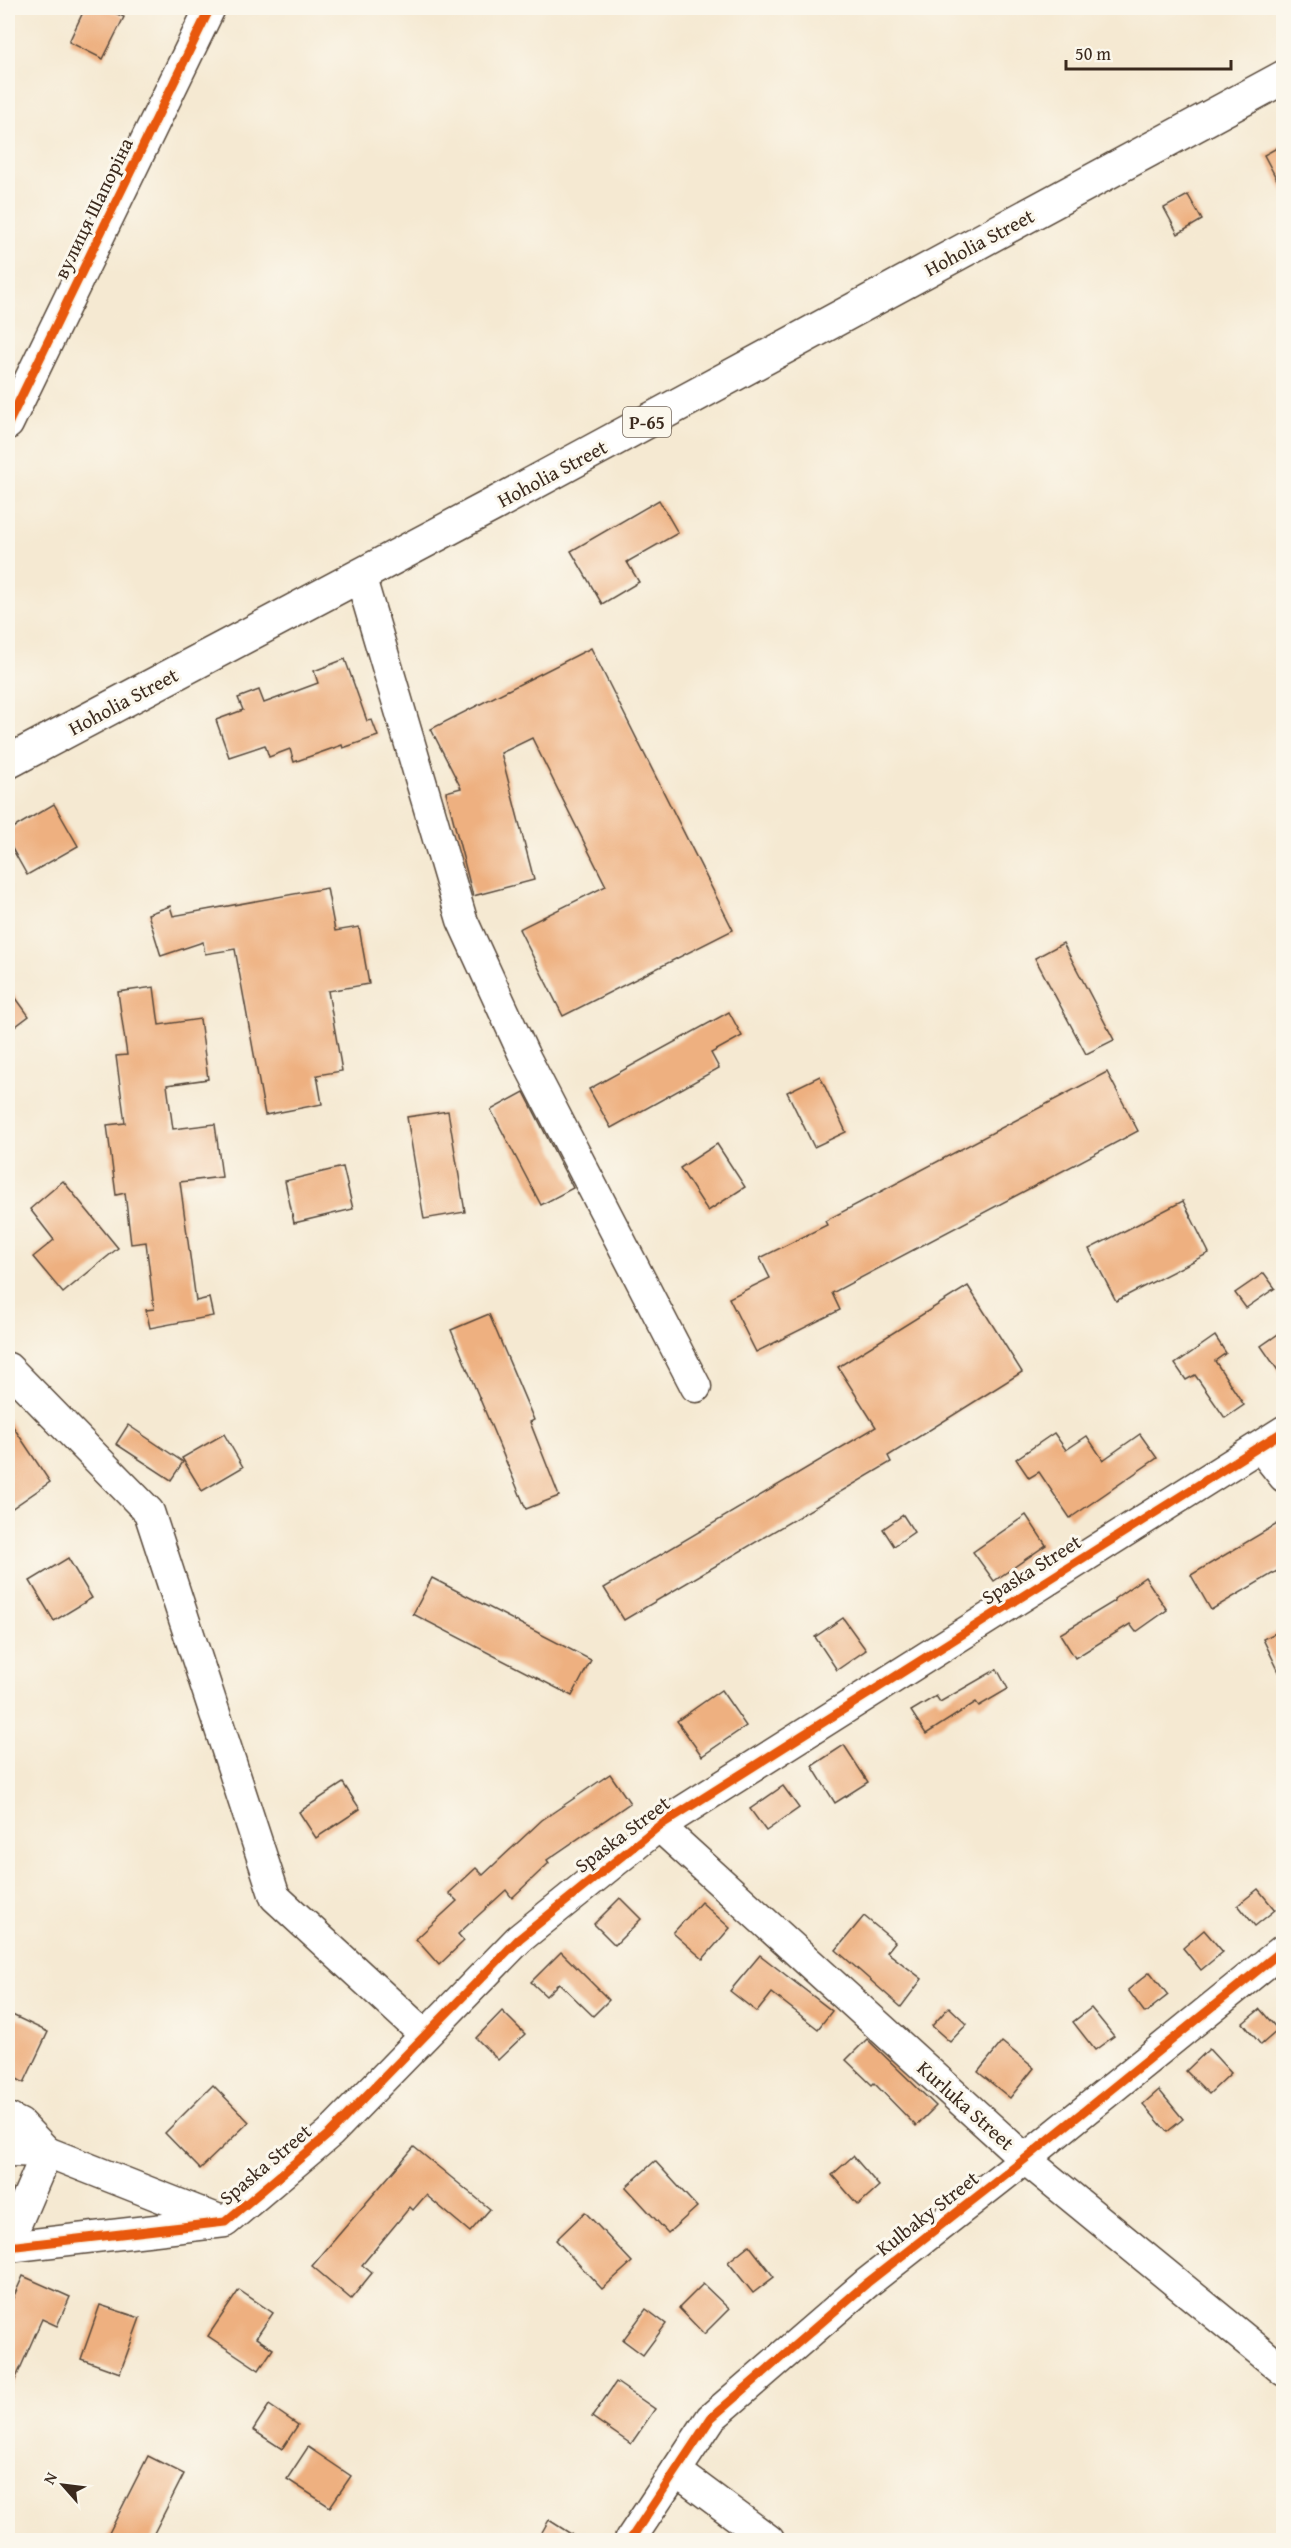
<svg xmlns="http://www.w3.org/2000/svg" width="1291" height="2548" font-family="'Gentium Book Plus',serif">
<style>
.building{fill:#eeb080}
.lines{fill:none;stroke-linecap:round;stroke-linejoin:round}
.minor-casing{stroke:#574739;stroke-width:33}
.major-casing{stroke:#574739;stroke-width:36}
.minor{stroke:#fff;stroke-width:30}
.major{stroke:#fff;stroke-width:33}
.cycleway-casing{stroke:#fbf7ec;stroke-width:13}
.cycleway{stroke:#e8590c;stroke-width:9}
.labels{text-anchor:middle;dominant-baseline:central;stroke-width:6;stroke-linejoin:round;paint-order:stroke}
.shield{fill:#fbf7ec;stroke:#75685c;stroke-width:1.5}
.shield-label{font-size:18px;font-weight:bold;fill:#3b2a1e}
.street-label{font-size:20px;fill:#3b2a1e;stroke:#fbf7ec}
</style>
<rect width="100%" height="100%" fill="#fbf7ec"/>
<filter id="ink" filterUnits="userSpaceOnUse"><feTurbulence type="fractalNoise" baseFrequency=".0167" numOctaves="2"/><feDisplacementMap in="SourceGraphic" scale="12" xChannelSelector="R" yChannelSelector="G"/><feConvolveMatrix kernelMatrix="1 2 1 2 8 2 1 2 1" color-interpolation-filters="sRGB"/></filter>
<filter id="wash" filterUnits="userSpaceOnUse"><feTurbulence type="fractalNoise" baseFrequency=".008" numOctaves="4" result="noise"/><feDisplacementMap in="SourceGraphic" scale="24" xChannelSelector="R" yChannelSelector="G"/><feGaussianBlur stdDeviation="1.35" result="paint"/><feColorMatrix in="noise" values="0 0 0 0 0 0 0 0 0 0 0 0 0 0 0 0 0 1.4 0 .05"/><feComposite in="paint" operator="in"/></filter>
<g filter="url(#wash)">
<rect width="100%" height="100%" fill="#f5e9d2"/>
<g id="blocks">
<!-- building -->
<g class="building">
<path d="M85,8H104L124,17L103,59L69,42Z"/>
<path d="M1284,144V193L1264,155Z"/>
<path d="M1188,195L1202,220L1178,234L1164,208Z"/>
<path d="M659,500L678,533L627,562L639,582L602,604L571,551Z"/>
<path d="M591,648L733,930L563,1016L519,929L606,886L532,738L501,753L534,880L473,896L446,792L461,788L431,729Z"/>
<path d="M345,659L367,721L372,720L378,736L343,748L342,745L294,762L290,749L269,757L265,745L229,757L216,720L243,710L238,698L259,690L264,703L318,683L314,671Z"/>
<path d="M54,804L78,846L27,875L8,841V831Z"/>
<path d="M327,888L335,931L359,927L369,984L328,991L342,1071L317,1075L322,1104L265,1115L235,949L205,954L203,942L161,956L148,914L170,906L173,916Z"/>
<path d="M1063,943L1114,1040L1086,1054L1035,958Z"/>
<path d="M8,987L29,1016L8,1032Z"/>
<path d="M154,987L159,1025L200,1019L208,1079L167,1085L173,1129L215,1124L222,1177L180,1182L196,1301L209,1298L213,1316L150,1328L146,1310L154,1309L146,1242L131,1244L125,1193L116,1195L107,1125L125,1123L116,1056L127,1055L118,992Z"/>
<path d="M729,1012L742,1036L711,1053L719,1068L611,1128L589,1089Z"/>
<path d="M1107,1072L1138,1131L832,1293L840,1310L756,1352L729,1298L770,1278L760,1258L827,1225L825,1221Z"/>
<path d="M820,1076L846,1132L814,1147L787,1092Z"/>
<path d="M524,1092L573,1188L541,1205L491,1110Z"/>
<path d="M448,1111L465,1212L424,1219L407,1117Z"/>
<path d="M717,1144L745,1187L708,1211L680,1168Z"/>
<path d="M343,1167L353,1209L294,1223L285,1181Z"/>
<path d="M63,1181L118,1248L63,1293L33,1257L54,1240L30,1209Z"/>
<path d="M1183,1201L1209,1253L1116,1301L1089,1249Z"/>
<path d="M1264,1273L1275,1288L1246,1308L1235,1293Z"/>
<path d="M968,1286L1022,1372L888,1456L891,1462L624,1620L604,1588L876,1427L838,1367Z"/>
<path d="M489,1314L534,1420L530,1422L559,1496L526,1509L451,1330Z"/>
<path d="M1284,1330V1379L1261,1346Z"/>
<path d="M1215,1336L1226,1353L1215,1361L1244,1405L1225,1418L1195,1375L1186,1380L1175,1364Z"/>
<path d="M8,1419L50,1482L8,1511Z"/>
<path d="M128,1425L183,1462L171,1480L116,1444Z"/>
<path d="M1054,1433L1066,1450L1087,1436L1103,1460L1140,1434L1157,1458L1070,1518L1039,1472L1029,1478L1016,1459Z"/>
<path d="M224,1434L243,1467L202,1491L182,1458Z"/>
<path d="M903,1515L914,1532L894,1546L883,1529Z"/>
<path d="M1026,1515L1046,1545L994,1581L973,1552Z"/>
<path d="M1284,1520V1567L1211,1610L1191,1575Z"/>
<path d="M68,1558L92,1598L54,1621L30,1581Z"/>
<path d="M1145,1577L1167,1610L1136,1632L1130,1624L1075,1658L1060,1634L1115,1601L1114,1599Z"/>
<path d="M432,1578L591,1660L572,1696L413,1614Z"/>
<path d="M843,1618L866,1650L837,1670L815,1637Z"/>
<path d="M1284,1629V1682L1263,1639Z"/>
<path d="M997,1669L1008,1689L979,1706L976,1702L926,1734L911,1711L936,1696L940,1702Z"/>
<path d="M721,1690L746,1726L702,1756L677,1721Z"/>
<path d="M844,1745L868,1782L835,1803L812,1766Z"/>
<path d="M610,1774L630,1803L547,1860L549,1863L512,1898L506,1890L458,1934L464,1941L439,1965L416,1939L457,1901L449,1893L476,1868L483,1875L542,1820Z"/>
<path d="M343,1783L360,1809L316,1838L299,1812Z"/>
<path d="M783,1786L799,1808L766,1831L750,1809Z"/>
<path d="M1258,1889L1275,1910L1255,1926L1238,1905Z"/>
<path d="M620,1898L641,1919L615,1945L594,1924Z"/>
<path d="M701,1902L730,1928L703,1959L673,1933Z"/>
<path d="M864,1916L895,1942L887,1952L922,1979L901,2007L836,1950Z"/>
<path d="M1204,1930L1223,1952L1201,1970L1183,1948Z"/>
<path d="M561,1952L609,2000L593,2016L559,1983L546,1996L531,1982Z"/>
<path d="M760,1955L832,2011L818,2029L772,1993L757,2012L730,1991Z"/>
<path d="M1150,1972L1168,1995L1145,2013L1128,1990Z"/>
<path d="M949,2007L967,2024L950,2042L932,2026Z"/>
<path d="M1091,2008L1114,2036L1095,2050L1073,2022Z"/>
<path d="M1260,2009L1278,2030L1261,2045L1243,2023Z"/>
<path d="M502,2011L525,2034L498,2060L476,2038Z"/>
<path d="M8,2013L48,2032L24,2083L8,2074Z"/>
<path d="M867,2039L936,2106L916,2126L874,2083L872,2085L846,2060Z"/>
<path d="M1002,2042L1034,2068L1010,2098L978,2072Z"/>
<path d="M1209,2049L1231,2073L1209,2094L1186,2071Z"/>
<path d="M213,2085L249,2122L200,2169L165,2133Z"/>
<path d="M1159,2090L1183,2119L1167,2132L1143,2104Z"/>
<path d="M414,2147L490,2209L470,2232L426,2195L413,2210L410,2207L362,2265L372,2273L351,2299L312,2266Z"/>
<path d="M853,2156L879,2186L858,2205L832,2175Z"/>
<path d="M655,2161L697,2207L668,2233L626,2187Z"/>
<path d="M585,2212L632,2262L602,2289L556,2240Z"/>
<path d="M749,2245L774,2277L753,2293L728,2262Z"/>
<path d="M23,2276L70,2297L57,2326L42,2319L8,2396V2309Z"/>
<path d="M703,2284L729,2309L704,2334L679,2308Z"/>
<path d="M239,2290L273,2313L256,2338L273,2349L259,2370L208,2336Z"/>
<path d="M100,2305L140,2318L120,2373L81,2359Z"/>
<path d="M646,2309L666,2324L643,2355L623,2340Z"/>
<path d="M616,2382L655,2409L631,2444L592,2417Z"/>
<path d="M269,2405L298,2425L282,2449L253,2430Z"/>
<path d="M308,2447L351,2476L330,2507L287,2479Z"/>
<path d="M148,2456L184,2474L150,2541H105Z"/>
<path d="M549,2520L582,2541H537Z"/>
</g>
</g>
</g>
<g filter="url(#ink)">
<use href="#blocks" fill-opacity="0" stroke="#574739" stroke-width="1.5"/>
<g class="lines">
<!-- minor casing -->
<g class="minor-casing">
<g id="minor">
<path d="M8,424L210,8"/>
<path d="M360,575L462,920L524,1055L696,1387"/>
<path d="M8,1368L149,1512L275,1897L425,2035"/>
<path d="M1260,1447L1284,1477"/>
<path d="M659,1826L1025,2159L1284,2371"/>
<path d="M8,2118L20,2124L47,2152"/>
<path d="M8,2151L47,2152L222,2221"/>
<path d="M8,2243L47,2152"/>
<path d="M8,2247L225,2222L330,2133L519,1939L659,1826L1284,1431"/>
<path d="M676,2471L769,2540"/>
<path d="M630,2540L711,2418L867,2283L1025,2159L1284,1949"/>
</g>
</g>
<!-- major casing -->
<g class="major-casing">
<path id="major" d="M8,762L491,506L1284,77"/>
</g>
<!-- minor -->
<use href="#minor" class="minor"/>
<!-- major -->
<use href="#major" class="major"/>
<!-- cycleway casing -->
<g class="cycleway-casing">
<g id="cycleway">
<path d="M8,424L210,8"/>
<path d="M8,2247L225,2222L330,2133L519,1939L659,1826L1284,1431"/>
<path d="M630,2540L711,2418L867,2283L1025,2159L1284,1949"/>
</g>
</g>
<!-- cycleway -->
<use href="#cycleway" class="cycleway"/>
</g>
</g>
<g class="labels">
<!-- shield labels -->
<rect class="shield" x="623" y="407" width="48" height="30" rx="4.5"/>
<g class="shield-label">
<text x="647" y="422">Р-65</text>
</g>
<!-- street labels -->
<g class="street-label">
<text transform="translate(93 208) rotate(-64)">вулиця Шапоріна</text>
<text transform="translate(979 242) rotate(-28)">Hoholia Street</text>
<text transform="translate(552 473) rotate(-28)">Hoholia Street</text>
<text transform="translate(123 701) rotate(-28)">Hoholia Street</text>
<text transform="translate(1031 1569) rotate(-32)">Spaska Street</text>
<text transform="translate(622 1834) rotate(-37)">Spaska Street</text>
<text transform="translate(966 2105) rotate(42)">Kurluka Street</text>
<text transform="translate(265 2164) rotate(-40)">Spaska Street</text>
<text transform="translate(927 2213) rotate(-38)">Kulbaky Street</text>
</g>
</g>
<!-- margin -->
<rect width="1291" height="2548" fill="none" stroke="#fbf7ec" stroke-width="30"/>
<!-- north arrow -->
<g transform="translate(63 2485) rotate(298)" stroke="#fbf7ec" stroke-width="4.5" paint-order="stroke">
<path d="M0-4.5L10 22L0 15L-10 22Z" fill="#3b2a1e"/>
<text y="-9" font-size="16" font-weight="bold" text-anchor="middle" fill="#3b2a1e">N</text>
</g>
<!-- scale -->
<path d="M1066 60v9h165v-9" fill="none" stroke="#3b2a1e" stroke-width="3"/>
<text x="1075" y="60" font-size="18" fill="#3b2a1e" stroke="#fbf7ec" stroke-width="4.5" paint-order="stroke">50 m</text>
</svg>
